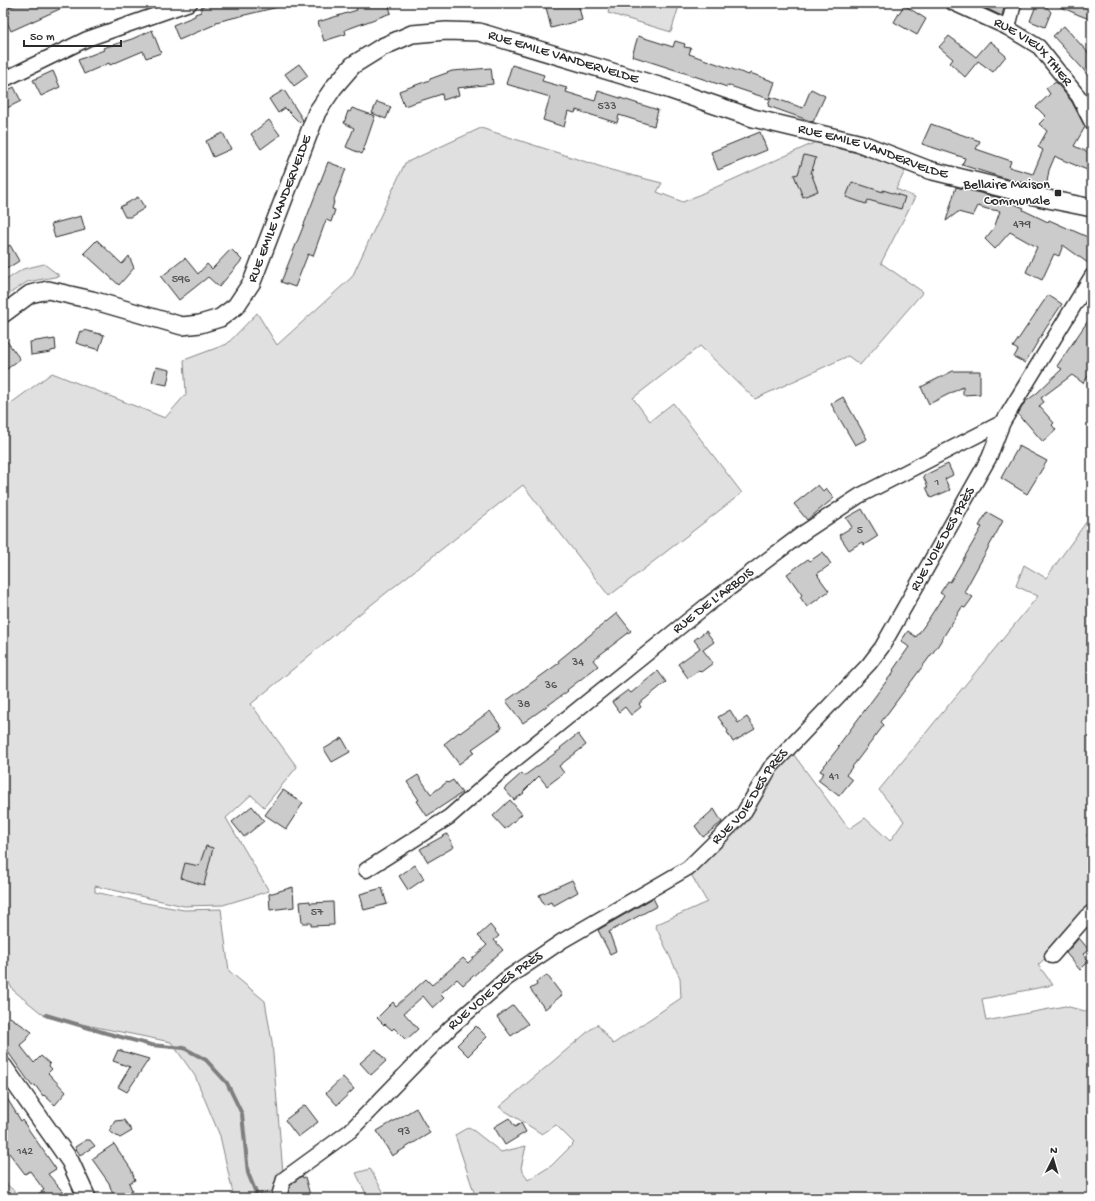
<svg xmlns="http://www.w3.org/2000/svg" width="1095" height="1201" font-family="'Gochi Hand',sans-serif">
<style>
.green{fill:#e0e0e0;stroke:#868686}
.lines{fill:none;stroke-linecap:round;stroke-linejoin:round}
.stream{stroke:#7e7e7e;stroke-width:4}
.building{fill:#cbcbcb;stroke:#2b2b2b}
.minor-casing{stroke:#2b2b2b;stroke-width:17}
.tertiary-casing{stroke:#2b2b2b;stroke-width:20}
.minor{stroke:#fff;stroke-width:14}
.tertiary{stroke:#fff;stroke-width:17}
.poi-dot{fill:#2b2b2b;stroke:#fff;stroke-width:1.5}
.labels{text-anchor:middle;dominant-baseline:central;stroke-width:3;stroke-linejoin:round;paint-order:stroke}
.number-label{font-size:12px;fill:#535353}
.street-label{font-size:14px;fill:#2b2b2b;stroke:#fff}
.poi-label{font-size:14px;fill:#2b2b2b;stroke:#fff;text-anchor:end}
</style>
<rect width="100%" height="100%" fill="#fff"/>
<filter id="ink" filterUnits="userSpaceOnUse"><feTurbulence type="fractalNoise" baseFrequency=".025" numOctaves="2"/><feDisplacementMap in="SourceGraphic" scale="8" xChannelSelector="R" yChannelSelector="G"/><feConvolveMatrix kernelMatrix="1 2 1 2 8 2 1 2 1" color-interpolation-filters="sRGB"/></filter>
<g filter="url(#ink)">
<!-- green -->
<g class="green">
<path d="M611,3H671L679,6L671,32L608,13Z"/>
<path d="M481,128L611,170L662,183L657,192L683,202L816,142L907,167L896,189L915,197L881,263L923,292L860,365L848,356L755,399L700,346L633,398L650,421L673,403L742,493L609,596L523,485L357,616L251,704L297,767L264,807L251,795L226,818L269,891L223,905L184,906L95,886V892L140,902L184,910L221,909L229,971L265,1001L272,1042L283,1173L274,1191L234,1198L220,1136L195,1076L171,1042L46,1017L13,990L3,972V409L52,373L165,418L186,394L184,360L227,344L257,313L277,345L352,277L405,163Z"/>
<path d="M44,264L60,276L27,282L3,298V282L23,269Z"/>
<path d="M1092,514V831L1086,835L1092,843V914L1038,965L1053,985L982,999L986,1021L1065,1006L1089,1012L1092,1010V1198H466L475,1195L455,1135L469,1127L501,1152L526,1146L521,1168L528,1180L551,1166L574,1143L556,1125L542,1134L499,1107L597,1024L613,1044L681,998L680,978L655,925L707,902L689,871L791,751L849,829L865,818L890,841L904,821L879,790L1038,596L1016,586L1024,565L1046,578Z"/>
<path d="M370,1169L387,1198H368L356,1173Z"/>
<path d="M3,1181L21,1197L20,1198H3Z"/>
</g>
<g class="lines">
<!-- stream -->
<path class="stream" d="M46,1015L106,1033L151,1045L184,1048L206,1060L227,1083L242,1114L248,1173L258,1198"/>
</g>
<!-- building -->
<g class="building">
<path d="M20,3H73L11,31L4,16L10,13L8,8Z"/>
<path d="M211,3H278V7L216,22V24L179,40L173,25L195,16V14L201,12V7Z"/>
<path d="M363,3H388L391,13L345,30L346,34L324,41L318,22L357,10L355,5Z"/>
<path d="M545,3H578L582,20L551,28Z"/>
<path d="M975,3H1005L1002,16Z"/>
<path d="M1037,3H1043L1051,12L1045,27L1030,21Z"/>
<path d="M1052,3H1092V20L1079,15Z"/>
<path d="M904,5L926,19L917,35L894,22Z"/>
<path d="M1064,26L1092,57V82L1083,69L1053,36Z"/>
<path d="M152,30L161,53L146,58L143,51L110,65L109,63L84,74L78,60L104,50L103,48L132,39Z"/>
<path d="M638,36L673,47L675,41L685,44L684,47L691,48L689,54L749,75L750,73L775,82L769,99L727,85V87L688,74L632,56Z"/>
<path d="M949,36L976,57L990,41L1000,49L999,50L1006,56L993,72L978,61L965,77L950,63L953,59L939,47Z"/>
<path d="M299,64L308,76L294,86L285,74Z"/>
<path d="M512,65L544,75L542,81L567,88L566,92L595,101L598,91L658,110L654,126L619,115L617,123L576,110L575,113L568,111L564,127L543,120L550,97L506,84Z"/>
<path d="M491,68L493,84L457,88L459,95L443,100L442,94L404,106L399,91L430,80V79L452,71Z"/>
<path d="M53,71L60,87L41,96L33,80Z"/>
<path d="M1056,82L1072,102L1085,127L1074,146L1092,154V172L1058,158L1055,156L1049,170L1046,188L1007,179L962,165L965,158L922,144L931,124L980,141L976,149L1011,161L1009,167L1033,174L1043,150L1038,147L1047,131L1039,124L1046,117L1036,107L1050,94L1046,88Z"/>
<path d="M14,87L21,101L3,110V93Z"/>
<path d="M811,89L825,96L813,122L768,106L771,97L803,108Z"/>
<path d="M284,90L303,120L300,123L285,108L278,113L269,99Z"/>
<path d="M377,102L391,107L386,119L372,113Z"/>
<path d="M352,108L375,116L362,154L346,147L354,128L344,123L348,111L350,112Z"/>
<path d="M269,120L280,135L261,149L251,134Z"/>
<path d="M760,132L767,150L718,170L711,152Z"/>
<path d="M223,133L231,149L213,157L206,141Z"/>
<path d="M804,155L816,158L811,173L818,191L803,197L794,175L798,174Z"/>
<path d="M328,162L346,169L333,202H334L332,209L335,210L331,222L326,220L313,256L308,254L295,287L281,282L303,227Z"/>
<path d="M852,182L883,192V190L905,197L901,209L868,200L866,204L846,197Z"/>
<path d="M956,187L1000,198L1024,208L1023,210L1048,222L1049,220L1092,239V266L1063,245L1059,256L1054,254L1042,280L1026,272L1037,247L1010,232L995,249L985,239L994,228L1000,211L987,209L978,206L973,216L958,212L946,221Z"/>
<path d="M138,197L145,208L130,217H125L120,207Z"/>
<path d="M81,216L85,230L55,238L51,224Z"/>
<path d="M97,240L122,264L129,256L134,268L119,285L84,253Z"/>
<path d="M10,245L19,261L3,271V249Z"/>
<path d="M231,249L242,260L219,287L208,277L179,300L161,277L185,258L198,274L207,264L212,269Z"/>
<path d="M1048,295L1062,304L1046,328L1025,363L1014,357L1018,350L1013,347Z"/>
<path d="M1092,315V371L1083,383L1072,375L1041,398L1044,402L1039,406L1054,423L1052,425L1056,430L1043,442L1024,420L1023,421L1018,414L1025,402L1037,393L1062,369L1057,366Z"/>
<path d="M83,330L104,335L99,350L76,343L80,331L83,332Z"/>
<path d="M3,336L20,359L3,372Z"/>
<path d="M49,339V340L55,339L56,350L51,351V352L31,355L30,342Z"/>
<path d="M156,367L170,370L167,385L152,382Z"/>
<path d="M953,371H980V394L963,395V387L929,404L921,387Z"/>
<path d="M843,397L867,439L855,445L831,404Z"/>
<path d="M1019,446L1047,461L1027,494L1001,478Z"/>
<path d="M948,464L953,475L945,479L950,490L931,498L926,487H928L923,476Z"/>
<path d="M818,485L823,491L826,488L834,498L807,520L794,504Z"/>
<path d="M862,509L878,536L864,545L862,542L849,550L839,535L852,527L846,518Z"/>
<path d="M987,512L1003,521L964,592L973,597L965,608L962,607L937,647L881,722L884,725L846,775L852,780L839,796L818,780L824,773L820,771L839,747L838,746L894,671L893,670L909,647L901,641L908,631L916,637L924,626L944,595L940,593L948,581L950,582L982,527L979,526Z"/>
<path d="M823,552L831,564L817,574L819,575L818,576L829,591L807,607L800,597L802,595L787,574L808,559L810,561Z"/>
<path d="M617,613L631,631L593,660L598,666L567,690L568,691L523,723L506,701L559,663L558,661Z"/>
<path d="M706,631L714,642L703,650L713,663L701,672L699,670L688,678L678,664L700,648L694,640Z"/>
<path d="M658,671L666,682L639,704L641,707L631,715L625,707L619,712L612,702L628,690L631,693Z"/>
<path d="M730,710L738,723L747,717L755,729L733,742L727,732L728,731L718,717Z"/>
<path d="M490,711L502,728L472,749L475,752L459,764L444,744L459,732L460,733Z"/>
<path d="M578,734L586,745L559,766L564,773L547,786L539,776L523,792L524,793L514,800L504,789L522,773L524,776L561,749L560,748Z"/>
<path d="M342,738L350,752L332,762L324,749Z"/>
<path d="M418,775L431,794L447,782L448,783L453,780L462,793L427,816L417,801L419,800L407,782Z"/>
<path d="M283,790L303,803L286,829L265,815Z"/>
<path d="M510,800L522,814L505,829L493,816Z"/>
<path d="M252,806L264,821L244,837L232,822Z"/>
<path d="M714,809L722,822L703,837L695,826Z"/>
<path d="M447,834L454,847L428,862L420,849Z"/>
<path d="M206,846L213,848L204,885L181,878L185,863L199,866Z"/>
<path d="M415,865L424,879L408,890L399,876Z"/>
<path d="M572,880L578,892L553,906L551,902L544,905L539,895Z"/>
<path d="M293,887L294,907L270,910L269,894Z"/>
<path d="M382,888L387,904L364,910L360,894Z"/>
<path d="M653,898L657,906L609,932L616,951L610,954L598,930Z"/>
<path d="M310,901V903L333,902L334,925L311,926V923H302L300,902Z"/>
<path d="M490,925L499,936L494,940L503,950L463,985L457,979L440,994L444,998L433,1008L423,996L404,1013L418,1029L406,1040L394,1028L392,1030L385,1024L384,1025L377,1018L393,1002L396,1006L426,979L432,985L463,958L468,963L487,945L478,936Z"/>
<path d="M1079,938L1089,950L1083,954L1089,961L1080,970L1066,953Z"/>
<path d="M547,975L562,995L545,1009L530,989L537,985L536,982Z"/>
<path d="M513,1005L528,1024L511,1036L497,1017Z"/>
<path d="M10,1017L32,1032L26,1040L20,1045L34,1063L41,1056L50,1064L49,1066L52,1069L48,1073L66,1092L55,1105L44,1095L43,1096L35,1085L32,1086L3,1045V1023Z"/>
<path d="M476,1026L487,1037L468,1056L457,1045Z"/>
<path d="M376,1049L386,1061L371,1075L360,1063Z"/>
<path d="M118,1050L149,1059L127,1092L118,1087L130,1067L113,1061Z"/>
<path d="M343,1077L354,1089L337,1105L326,1093Z"/>
<path d="M3,1092L21,1121L22,1120L56,1169L48,1174L68,1198H32L44,1190L30,1171L25,1174L3,1145Z"/>
<path d="M305,1105L318,1122L298,1137L285,1120Z"/>
<path d="M416,1108L430,1133L392,1156L377,1131Z"/>
<path d="M509,1118L515,1127L521,1123L526,1132L505,1145L494,1127Z"/>
<path d="M124,1120L132,1131L120,1138L109,1131L115,1121Z"/>
<path d="M86,1140H90L95,1146L80,1155L75,1147Z"/>
<path d="M114,1144L131,1169L135,1180L129,1183L132,1190L130,1191L133,1198H114L109,1183L92,1159Z"/>
<path d="M302,1176L303,1178L305,1177L310,1195L304,1198H291L289,1191L291,1184Z"/>
</g>
<g class="lines">
<!-- minor casing -->
<g class="minor-casing">
<g id="minor">
<path id="s1" d="M953,3L1008,28L1039,47L1079,97L1092,123"/>
<path d="M1008,28L1014,3"/>
<path d="M3,80L87,39L190,3"/>
<path id="s2" d="M366,870L449,817L506,767L706,606L803,533L859,496L1003,422"/>
<path d="M1052,956L1086,917L1092,912"/>
<path id="s3" d="M280,1198L279,1196L284,1179L350,1131L451,1027L506,979L562,941L688,868L743,814L770,768L869,664L882,647L989,458L1003,422L1092,276"/>
</g>
</g>
<!-- tertiary casing -->
<g class="tertiary-casing">
<g id="tertiary">
<path id="s4" d="M3,314L30,294L48,290L92,300L182,326L200,324L220,318L236,306L252,282L317,112L334,87L353,65L382,47L412,34L446,31L479,32L662,87L753,118L862,144L929,170L1043,198L1092,208"/>
<path d="M3,1066L70,1161L87,1198"/>
</g>
</g>
<!-- minor -->
<use href="#minor" class="minor"/>
<!-- tertiary -->
<use href="#tertiary" class="tertiary"/>
</g>
</g>
<!-- markers -->
<rect class="poi-dot" x="1054" y="189" width="8" height="8" rx="2"/>
<g class="labels">
<!-- number labels -->
<g class="number-label">
<text x="607" y="107">533</text>
<text x="1022" y="225">479</text>
<text x="181" y="280">596</text>
<text x="937" y="483">1</text>
<text x="860" y="531">5</text>
<text x="578" y="663">34</text>
<text x="551" y="686">36</text>
<text x="524" y="705">38</text>
<text x="834" y="777">41</text>
<text x="317" y="913">57</text>
<text x="404" y="1132">93</text>
<text x="25" y="1152">142</text>
</g>
<!-- street labels -->
<g class="street-label">
<text stroke="none"><textPath href="#s1" startOffset="95">RUE VIEUX THIER</textPath></text>
<text stroke="none"><textPath href="#s4" startOffset="742">RUE EMILE VANDERVELDE</textPath></text>
<text stroke="none"><textPath href="#s4" startOffset="1066">RUE EMILE VANDERVELDE</textPath></text>
<text stroke="none"><textPath href="#s4" startOffset="357">RUE EMILE VANDERVELDE</textPath></text>
<text stroke="none"><textPath href="#s3" startOffset="952">RUE VOIE DES PRÈS</textPath></text>
<text stroke="none"><textPath href="#s2" startOffset="440">RUE DE L'ARBOIS</textPath></text>
<text stroke="none"><textPath href="#s3" startOffset="628">RUE VOIE DES PRÈS</textPath></text>
<text stroke="none"><textPath href="#s3" startOffset="304">RUE VOIE DES PRÈS</textPath></text>
</g>
<!-- poi labels -->
<g class="poi-label">
<text x="1050" y="185">Bellaire Maison<tspan x="1050" dy="16">Communale</tspan></text>
</g>
</g>
<!-- margin -->
<rect width="1095" height="1201" fill="none" stroke="#fff" stroke-width="16"/>
<rect x="8" y="8" width="1079" height="1185" fill="none" stroke="#2b2b2b" stroke-width="1.5" filter="url(#ink)"/>
<!-- north arrow -->
<g transform="translate(1053 1159) rotate(5)" stroke="#ffffff" stroke-width="3" paint-order="stroke">
<path d="M0-3L7 15L0 10L-7 15Z" fill="#2b2b2b"/>
<text y="-6" font-size="11" font-weight="bold" text-anchor="middle" fill="#2b2b2b">N</text>
</g>
<!-- scale -->
<path d="M24 40v6h97v-6" fill="none" stroke="#2b2b2b" stroke-width="2"/>
<text x="30" y="40" font-size="12" fill="#2b2b2b" stroke="#ffffff" stroke-width="3" paint-order="stroke">50 m</text>
</svg>
